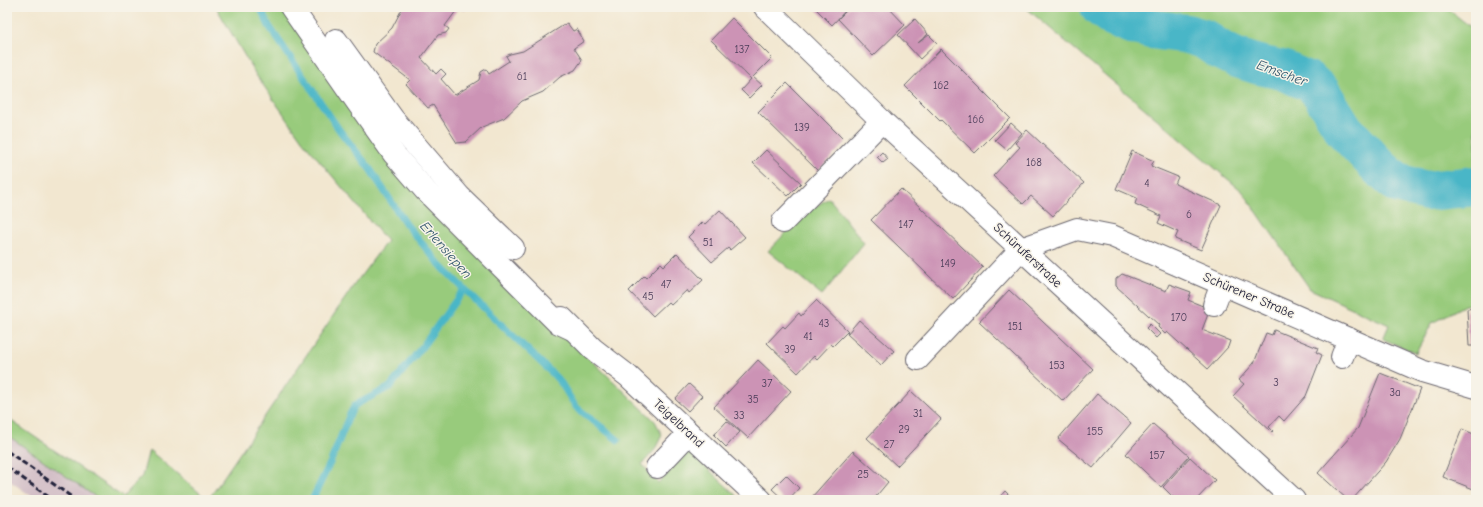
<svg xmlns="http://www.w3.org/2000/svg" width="1483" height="507" font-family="'Comic Neue',sans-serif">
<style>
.industrial{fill:#d2bdc6}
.green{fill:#98cb7c;stroke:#5d765c}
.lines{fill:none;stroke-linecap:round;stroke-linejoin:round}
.stream{stroke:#4ab6c7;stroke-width:7}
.river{stroke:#4ab6c7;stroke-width:40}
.building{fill:#cc93b5}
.minor-casing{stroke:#6b676f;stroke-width:24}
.major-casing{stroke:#6b676f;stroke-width:24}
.minor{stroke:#fff;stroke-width:22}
.major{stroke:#fff;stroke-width:22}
.rail{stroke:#22223b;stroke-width:3;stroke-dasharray:6 3;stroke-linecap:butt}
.labels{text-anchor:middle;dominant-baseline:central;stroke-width:3;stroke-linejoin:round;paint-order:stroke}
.number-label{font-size:11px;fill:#4c3e5a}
.street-label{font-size:13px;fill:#22223b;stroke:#f7f3e8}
.water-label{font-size:14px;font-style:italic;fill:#30566c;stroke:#f7f3e8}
</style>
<rect width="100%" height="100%" fill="#f7f3e8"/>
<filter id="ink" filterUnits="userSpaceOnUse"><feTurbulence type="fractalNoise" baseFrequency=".025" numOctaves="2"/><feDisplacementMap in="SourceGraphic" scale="8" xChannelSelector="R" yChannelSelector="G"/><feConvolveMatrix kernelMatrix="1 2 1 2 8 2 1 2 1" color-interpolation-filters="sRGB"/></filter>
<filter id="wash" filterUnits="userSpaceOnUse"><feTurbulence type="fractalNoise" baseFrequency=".012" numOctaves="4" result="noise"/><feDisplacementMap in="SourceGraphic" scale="16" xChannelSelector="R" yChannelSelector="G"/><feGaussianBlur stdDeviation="0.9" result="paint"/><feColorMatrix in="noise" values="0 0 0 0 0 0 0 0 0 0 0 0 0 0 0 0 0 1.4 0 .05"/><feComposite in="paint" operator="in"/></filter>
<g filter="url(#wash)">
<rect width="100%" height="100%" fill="#f2e7d0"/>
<!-- industrial -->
<path class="industrial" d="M7,435L100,500H37L7,479Z"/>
<!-- green -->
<g class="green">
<path d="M216,7H285L427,203L655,421L662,435L654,451L642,464L658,483L689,451L741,500H208L354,285L387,241L302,140L256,75Z"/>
<path d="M1025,7H1445L1476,31V304L1465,305L1432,323L1416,353L1383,339L1389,325L1310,289L1243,192Z"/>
<path d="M829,198L864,243L822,295L768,251L806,212Z"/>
<path d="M7,418L123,497L142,476L149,450L208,500H100L7,435Z"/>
</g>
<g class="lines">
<!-- stream -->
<g class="stream">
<path d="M260,7L269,26L340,131L370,169L406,224L439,264L464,289L422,347L390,387L355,405L349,416L331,461L312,500"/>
<path d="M464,289L552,373L561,383L576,407L618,440"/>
</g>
<!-- river -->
<path class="river" d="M1100,7L1112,16L1131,24L1151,29L1187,34L1204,39L1220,50L1237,58L1259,65L1282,70L1310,82L1320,91L1344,130L1380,168L1397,183L1426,191L1476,186"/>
</g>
<g id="blocks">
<!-- building -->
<g class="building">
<path d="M403,7H467L464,11L459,7L445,26L449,29L446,33L438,35L421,58L436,74L441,69L446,74L441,79L455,95L479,80L481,72L486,69L489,74L509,61L506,56L510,54L523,51L567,23L573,31L577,29L584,41L574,48L582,60L575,70L560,77L543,92L522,101L504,118L482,127L466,142L457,143L433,105L428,108L406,84L410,80L373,52L375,44L392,28Z"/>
<path d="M814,7H849L832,25Z"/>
<path d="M850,7H888L905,25L873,56L838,19Z"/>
<path d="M732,18L772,58L753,77L762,85L749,98L741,90L751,79L711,40Z"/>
<path d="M915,19L928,34L918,43L929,35L937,43L920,59L898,35Z"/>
<path d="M941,49L1010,118L975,153L941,120L940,121L905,86Z"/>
<path d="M787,83L846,142L818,171L758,112Z"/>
<path d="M1011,123L1022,133L1007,150L995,140Z"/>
<path d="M1027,130L1084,183L1053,216L1031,196L1023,204L993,176L1020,147L1015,143Z"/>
<path d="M766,150L801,183L788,196L753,163Z"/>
<path d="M1132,151L1154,161L1151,166L1178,177L1175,184L1221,205L1201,250L1175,239L1178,232L1158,223L1161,216L1135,204L1137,198L1116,189Z"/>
<path d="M882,152L888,159L883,163L877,157Z"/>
<path d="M901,189L983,267L953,299L871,220Z"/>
<path d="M720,210L745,237L730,250L728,248L712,262L688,237L703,222L705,224Z"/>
<path d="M677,253L703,280L689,293L687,290L671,305L668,302L653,316L629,291L644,276L646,278L661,263L664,266Z"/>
<path d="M1122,274L1166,291L1169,284L1191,292L1188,300L1210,309L1202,330L1230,341L1228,347L1208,369L1167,332L1165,334L1158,327L1159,325L1116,286V279Z"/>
<path d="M1009,290L1093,369L1063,401L979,322Z"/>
<path d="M816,300L848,331L833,346L831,344L817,359L814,356L798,373L767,343L783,326L785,328L799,313L801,316Z"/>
<path d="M1476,308V346H1469L1467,309Z"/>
<path d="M859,320L894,351L881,365L847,334Z"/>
<path d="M1150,324L1160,334L1156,338L1146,328Z"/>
<path d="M1274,330L1318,348L1316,352L1322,355L1306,396L1284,421L1279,416L1269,427L1273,431L1272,432L1233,396L1244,384L1239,380L1254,363L1266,333L1272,335Z"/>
<path d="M758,360L791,391L748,438L714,407Z"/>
<path d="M1380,373L1420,389L1400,439L1386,462L1352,500H1348L1318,473L1358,428Z"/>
<path d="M689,384L702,396L688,411L675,399Z"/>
<path d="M911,391L941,419L897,466L867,438Z"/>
<path d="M1097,394L1131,423L1093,468L1058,439Z"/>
<path d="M727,421L740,432L726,447L714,435Z"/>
<path d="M1153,424L1189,456L1161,487L1126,454Z"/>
<path d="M1462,429L1476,435V490L1443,477Z"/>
<path d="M853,451L888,482L873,500H814L811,498Z"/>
<path d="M1190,457L1215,480L1196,500H1176L1163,487Z"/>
<path d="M786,475L799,488L788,500H784L772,489Z"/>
<path d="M1005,491L1014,500H997Z"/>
</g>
</g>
</g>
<g filter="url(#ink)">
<use href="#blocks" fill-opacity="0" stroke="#6b676f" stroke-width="1"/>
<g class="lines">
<!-- minor casing -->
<g class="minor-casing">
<g id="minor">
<path d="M291,7L357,102L394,154L425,190L557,322L572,329"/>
<path d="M336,40L393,119L441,175L460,197L513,248"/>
<path d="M783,222L882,121"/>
<path d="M1214,305L1222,284"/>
<path d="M562,318L593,349L628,376L761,500"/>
<path d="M1342,357L1349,339"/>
<path d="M918,359L1021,249L1077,229L1112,236L1422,371L1476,387"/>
<path d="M657,467L689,433"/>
</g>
</g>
<!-- major casing -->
<g class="major-casing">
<path id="major" d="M765,7L882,121L1294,500"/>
</g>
<!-- minor -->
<use href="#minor" class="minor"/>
<!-- major -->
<use href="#major" class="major"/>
<!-- rail -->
<g class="rail">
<path d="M7,451L76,500"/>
<path d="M7,467L53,500"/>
</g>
</g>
</g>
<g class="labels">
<!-- number labels -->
<g class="number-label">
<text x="742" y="49">137</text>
<text x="522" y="76">61</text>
<text x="941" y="85">162</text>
<text x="976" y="119">166</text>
<text x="802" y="127">139</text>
<text x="1034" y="162">168</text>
<text x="1147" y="183">4</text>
<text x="1189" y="214">6</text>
<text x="906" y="224">147</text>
<text x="708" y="242">51</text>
<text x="948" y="263">149</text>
<text x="666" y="284">47</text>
<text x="648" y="296">45</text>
<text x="1179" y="317">170</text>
<text x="824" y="323">43</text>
<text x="1015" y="326">151</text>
<text x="808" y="336">41</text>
<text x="790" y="349">39</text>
<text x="1057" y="365">153</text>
<text x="1276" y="382">3</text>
<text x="767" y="383">37</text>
<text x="1395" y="392">3a</text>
<text x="753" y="399">35</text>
<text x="918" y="413">31</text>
<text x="739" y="415">33</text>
<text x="904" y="429">29</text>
<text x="1095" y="431">155</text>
<text x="889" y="444">27</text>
<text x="1157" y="455">157</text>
<text x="863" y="474">25</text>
</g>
<!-- street labels -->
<g class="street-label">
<text transform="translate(1028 255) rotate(43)">Schüruferstraße</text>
<text transform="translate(1249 295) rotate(23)">Schürener Straße</text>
<text transform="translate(679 423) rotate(43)">Teigelbrand</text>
</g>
<!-- water labels -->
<g class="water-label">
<text transform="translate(1282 73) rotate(20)">Emscher</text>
<text transform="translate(446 250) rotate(49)">Erlensiepen</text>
</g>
</g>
<!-- margin -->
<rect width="1483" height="507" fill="none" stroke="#f7f3e8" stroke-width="24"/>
</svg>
